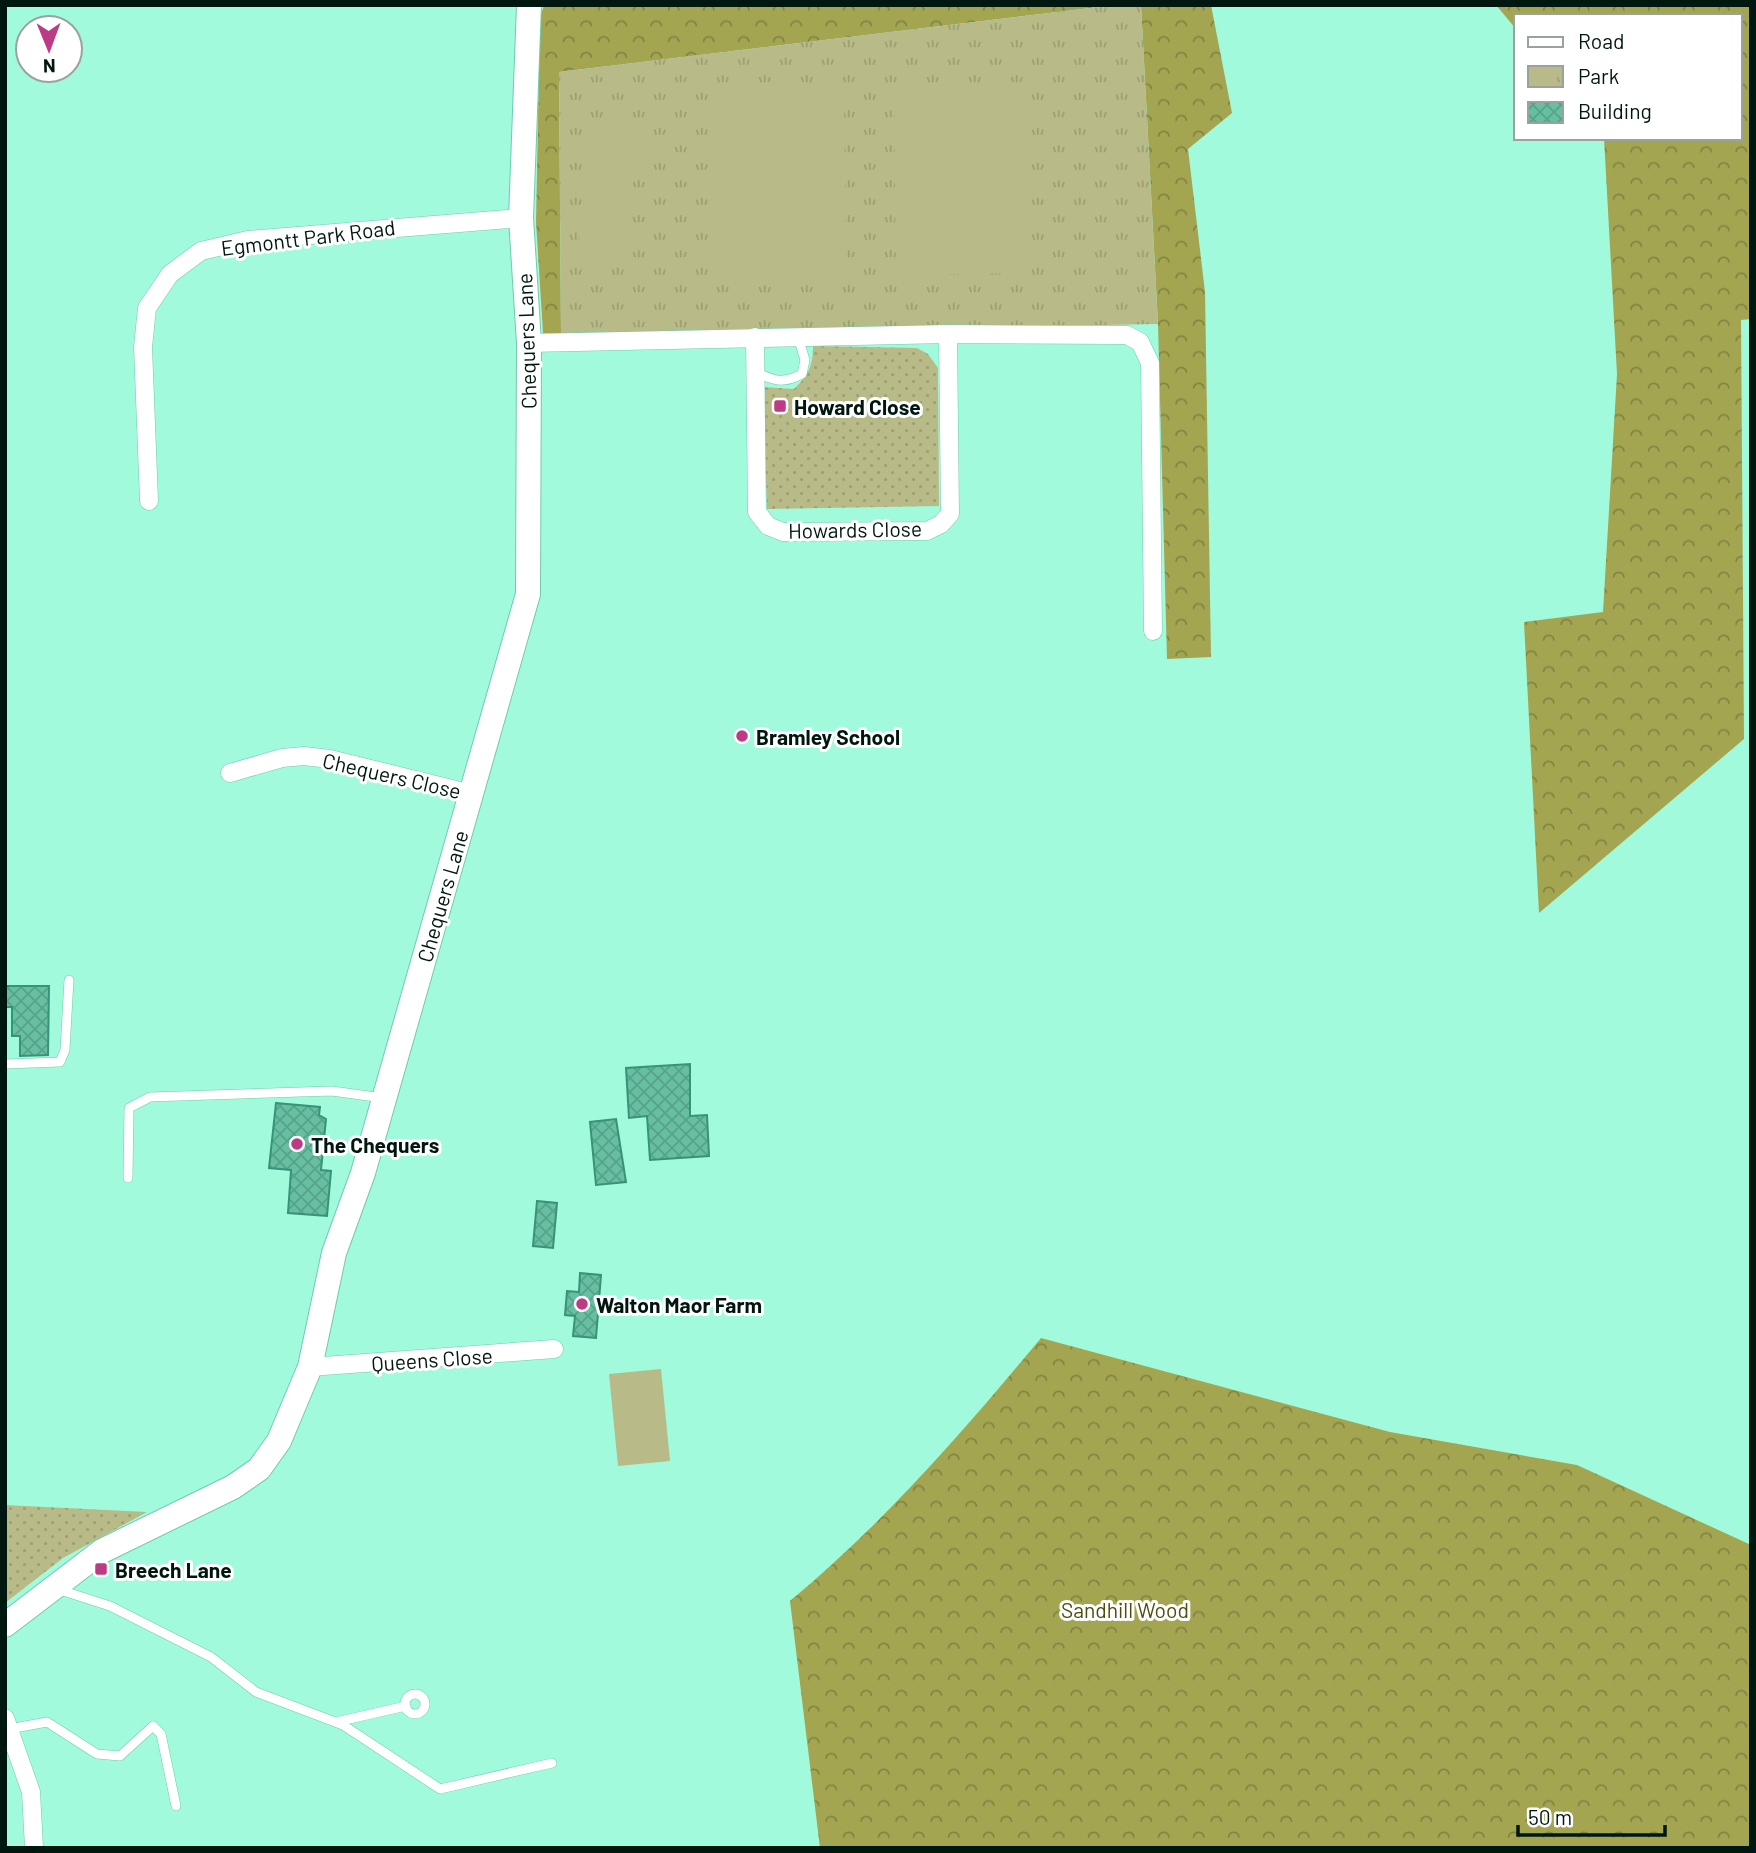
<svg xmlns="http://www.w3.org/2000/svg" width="1756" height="1853" font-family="Barlow,sans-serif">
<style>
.grass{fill:url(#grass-dots)}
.forest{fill:url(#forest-crowns)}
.park{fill:url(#park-tufts)}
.pitch{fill:#b8bb87}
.building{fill:url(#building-cross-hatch);stroke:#379378;stroke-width:2}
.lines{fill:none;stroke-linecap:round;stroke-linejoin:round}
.service-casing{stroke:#71caac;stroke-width:10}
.minor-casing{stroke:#71caac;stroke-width:19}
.secondary-casing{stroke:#71caac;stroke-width:26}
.service{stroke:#fff;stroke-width:9}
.minor{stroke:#fff;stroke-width:18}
.secondary{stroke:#fff;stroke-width:24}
.poi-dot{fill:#bc3b84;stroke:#fff;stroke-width:2.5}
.labels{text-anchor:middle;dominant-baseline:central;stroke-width:6;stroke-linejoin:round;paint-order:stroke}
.street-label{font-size:21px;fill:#00170f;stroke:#fff}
.poi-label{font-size:21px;font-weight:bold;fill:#00170f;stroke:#fff;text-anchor:start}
.park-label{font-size:21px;fill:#4d4e0d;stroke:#fff}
</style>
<defs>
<pattern id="grass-dots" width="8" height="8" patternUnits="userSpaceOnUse" patternTransform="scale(1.75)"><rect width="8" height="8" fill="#b8bb87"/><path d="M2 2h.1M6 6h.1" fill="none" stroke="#9ca073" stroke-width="1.8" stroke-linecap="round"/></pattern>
<pattern id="forest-crowns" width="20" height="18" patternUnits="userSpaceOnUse" patternTransform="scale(1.75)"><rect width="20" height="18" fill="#a3a551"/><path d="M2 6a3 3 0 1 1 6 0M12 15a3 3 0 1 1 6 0" fill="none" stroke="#828542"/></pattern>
<pattern id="park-tufts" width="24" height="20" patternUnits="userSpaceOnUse" patternTransform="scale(1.75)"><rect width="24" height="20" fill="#b8bb87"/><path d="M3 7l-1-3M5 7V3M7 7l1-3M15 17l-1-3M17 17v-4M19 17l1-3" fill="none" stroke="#9ca073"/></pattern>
<pattern id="building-cross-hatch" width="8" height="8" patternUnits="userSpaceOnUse" patternTransform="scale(1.75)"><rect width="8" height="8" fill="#66bfa2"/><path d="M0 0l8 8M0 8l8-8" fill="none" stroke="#57a38a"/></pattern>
</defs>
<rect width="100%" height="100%" fill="#a1fadb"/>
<!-- grass -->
<g class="grass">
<path d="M813,346L917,348L928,354L938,368L939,506L767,509L763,387L794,389C808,376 813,366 813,346Z"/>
<path d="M5,1505L147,1512L63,1558L5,1603Z"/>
</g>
<!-- forest -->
<g class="forest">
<path d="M544,5H1115L559,72L561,334L543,333L536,222L540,18Z"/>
<path d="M1141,5H1211L1232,113L1188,149L1205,292L1211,657L1167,659L1158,324Z"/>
<path d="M1496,5H1751V319L1741,320L1744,739L1539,913L1524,622L1603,612L1617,374L1604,138H1740V16H1516V29Z"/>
<path d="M1041,1338L1390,1432L1577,1465L1751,1545V1848H820L790,1601C884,1523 963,1432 1041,1338Z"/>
</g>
<!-- park -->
<path class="park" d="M1115,5H1141L1158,324L561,334L559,72Z"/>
<!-- pitch -->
<g class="pitch">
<path d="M1024,85L1027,273L896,275L894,87Z"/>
<path d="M844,91L846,278L716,280L713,93Z"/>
<path d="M587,121L653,125L650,172H634L627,261L578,257Z"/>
<path d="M661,1369L670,1461L618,1466L609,1374Z"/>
</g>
<!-- building -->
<g class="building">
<path d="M5,986H49L48,1055L20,1056V1036H12V1007H5Z"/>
<path d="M690,1064V1116L707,1115L709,1156L650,1160L647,1116L629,1118L626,1068Z"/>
<path d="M276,1103L320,1107L319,1115L326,1119L321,1170L331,1171L327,1216L288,1213L291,1170L269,1168Z"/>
<path d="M616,1119L626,1182L596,1185L590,1122Z"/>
<path d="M537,1201L557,1203L553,1248L533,1246Z"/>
<path d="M580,1273L601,1275L596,1338L573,1336L575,1316L565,1315L567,1291L579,1292Z"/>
</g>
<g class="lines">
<!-- service casing -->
<g class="service-casing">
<g id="service">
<path d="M756,372C774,381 783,384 802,374L805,360L798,337"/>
<path d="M5,1064L60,1062L65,1050L69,980"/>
<path d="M128,1178L129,1108L150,1097L332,1091L383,1098"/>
<path d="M57,1589L110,1606L211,1657L256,1692L343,1725L440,1789L552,1763"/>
<circle cx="415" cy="1704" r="10"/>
<path d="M336,1722L406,1706"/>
<path d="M9,1729L47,1722L97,1754L120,1756L153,1726L161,1734L176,1806"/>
</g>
</g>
<!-- minor casing -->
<g class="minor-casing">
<g id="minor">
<path d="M755,337L757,512L768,526L783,532L927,531L941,524L950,514L948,334"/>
<path d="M529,343L948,334L1127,335L1140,342L1150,363L1153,631"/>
<path d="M149,501L143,347L147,308L170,274L201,251L248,240L521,218"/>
<path d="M230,773L282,758L304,756L330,759L472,794"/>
<path d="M310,1367L554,1349"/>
<path d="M5,1718L31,1792L34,1848"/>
</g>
</g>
<!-- secondary casing -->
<g class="secondary-casing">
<path id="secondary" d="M5,1625L102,1551L233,1487L259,1469L279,1441L310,1367L334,1253L363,1173L528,594L529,343L521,218L529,5"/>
</g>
<!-- service -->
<use href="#service" class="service"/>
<!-- minor -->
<use href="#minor" class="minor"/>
<!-- secondary -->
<use href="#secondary" class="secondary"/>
</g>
<!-- markers -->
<g class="poi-dot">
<rect x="773" y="399" width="14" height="14" rx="3.5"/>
<circle cx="742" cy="736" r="7"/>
<circle cx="297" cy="1144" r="7"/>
<circle cx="582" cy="1304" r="7"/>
<rect x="94" y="1562" width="14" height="14" rx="3.5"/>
</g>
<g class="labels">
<!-- street labels -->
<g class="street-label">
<text transform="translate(308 237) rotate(-7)">Egmontt Park Road</text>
<text transform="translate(526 341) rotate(-92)">Chequers Lane</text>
<text transform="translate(855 529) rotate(-1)">Howards Close</text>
<text transform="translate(392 775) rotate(13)">Chequers Close</text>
<text transform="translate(442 896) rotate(-74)">Chequers Lane</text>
<text transform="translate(432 1359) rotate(-4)">Queens Close</text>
</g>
<!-- poi labels -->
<g class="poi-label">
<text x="794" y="406">Howard Close</text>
<text x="756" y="736">Bramley School</text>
<text x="311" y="1144">The Chequers</text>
<text x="596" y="1304">Walton Maor Farm</text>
<text x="115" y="1569">Breech Lane</text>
</g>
<!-- park labels -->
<g class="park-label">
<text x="1125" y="1609">Sandhill Wood</text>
</g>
</g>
<!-- border -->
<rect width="1756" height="1853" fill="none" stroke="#00170f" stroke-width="14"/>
<!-- legend -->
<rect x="1514" y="14" width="228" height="126" fill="#ffffff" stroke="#99a29f" stroke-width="2"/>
<rect x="1528" y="37" width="35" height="10" fill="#ffffff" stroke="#99a29f" stroke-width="2"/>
<text x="1578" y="49" font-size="21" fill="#00170f">Road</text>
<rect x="1528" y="66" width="35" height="21" fill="url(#park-tufts)" stroke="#99a29f" stroke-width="2"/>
<text x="1578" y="84" font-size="21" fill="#00170f">Park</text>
<rect x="1528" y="102" width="35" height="21" fill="url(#building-cross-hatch)" stroke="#99a29f" stroke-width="2"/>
<text x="1578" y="119" font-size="21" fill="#00170f">Building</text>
<!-- north arrow -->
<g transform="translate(49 49) rotate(179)"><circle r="33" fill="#ffffff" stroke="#99a29f" stroke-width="2"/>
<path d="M0-5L12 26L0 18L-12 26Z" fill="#bc3b84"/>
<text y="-10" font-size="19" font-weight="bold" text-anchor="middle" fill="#00170f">N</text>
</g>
<!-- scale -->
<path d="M1518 1825v10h147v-10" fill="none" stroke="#00170f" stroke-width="3.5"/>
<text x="1528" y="1825" font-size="21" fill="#00170f" stroke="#ffffff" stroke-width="5" paint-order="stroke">50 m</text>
</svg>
